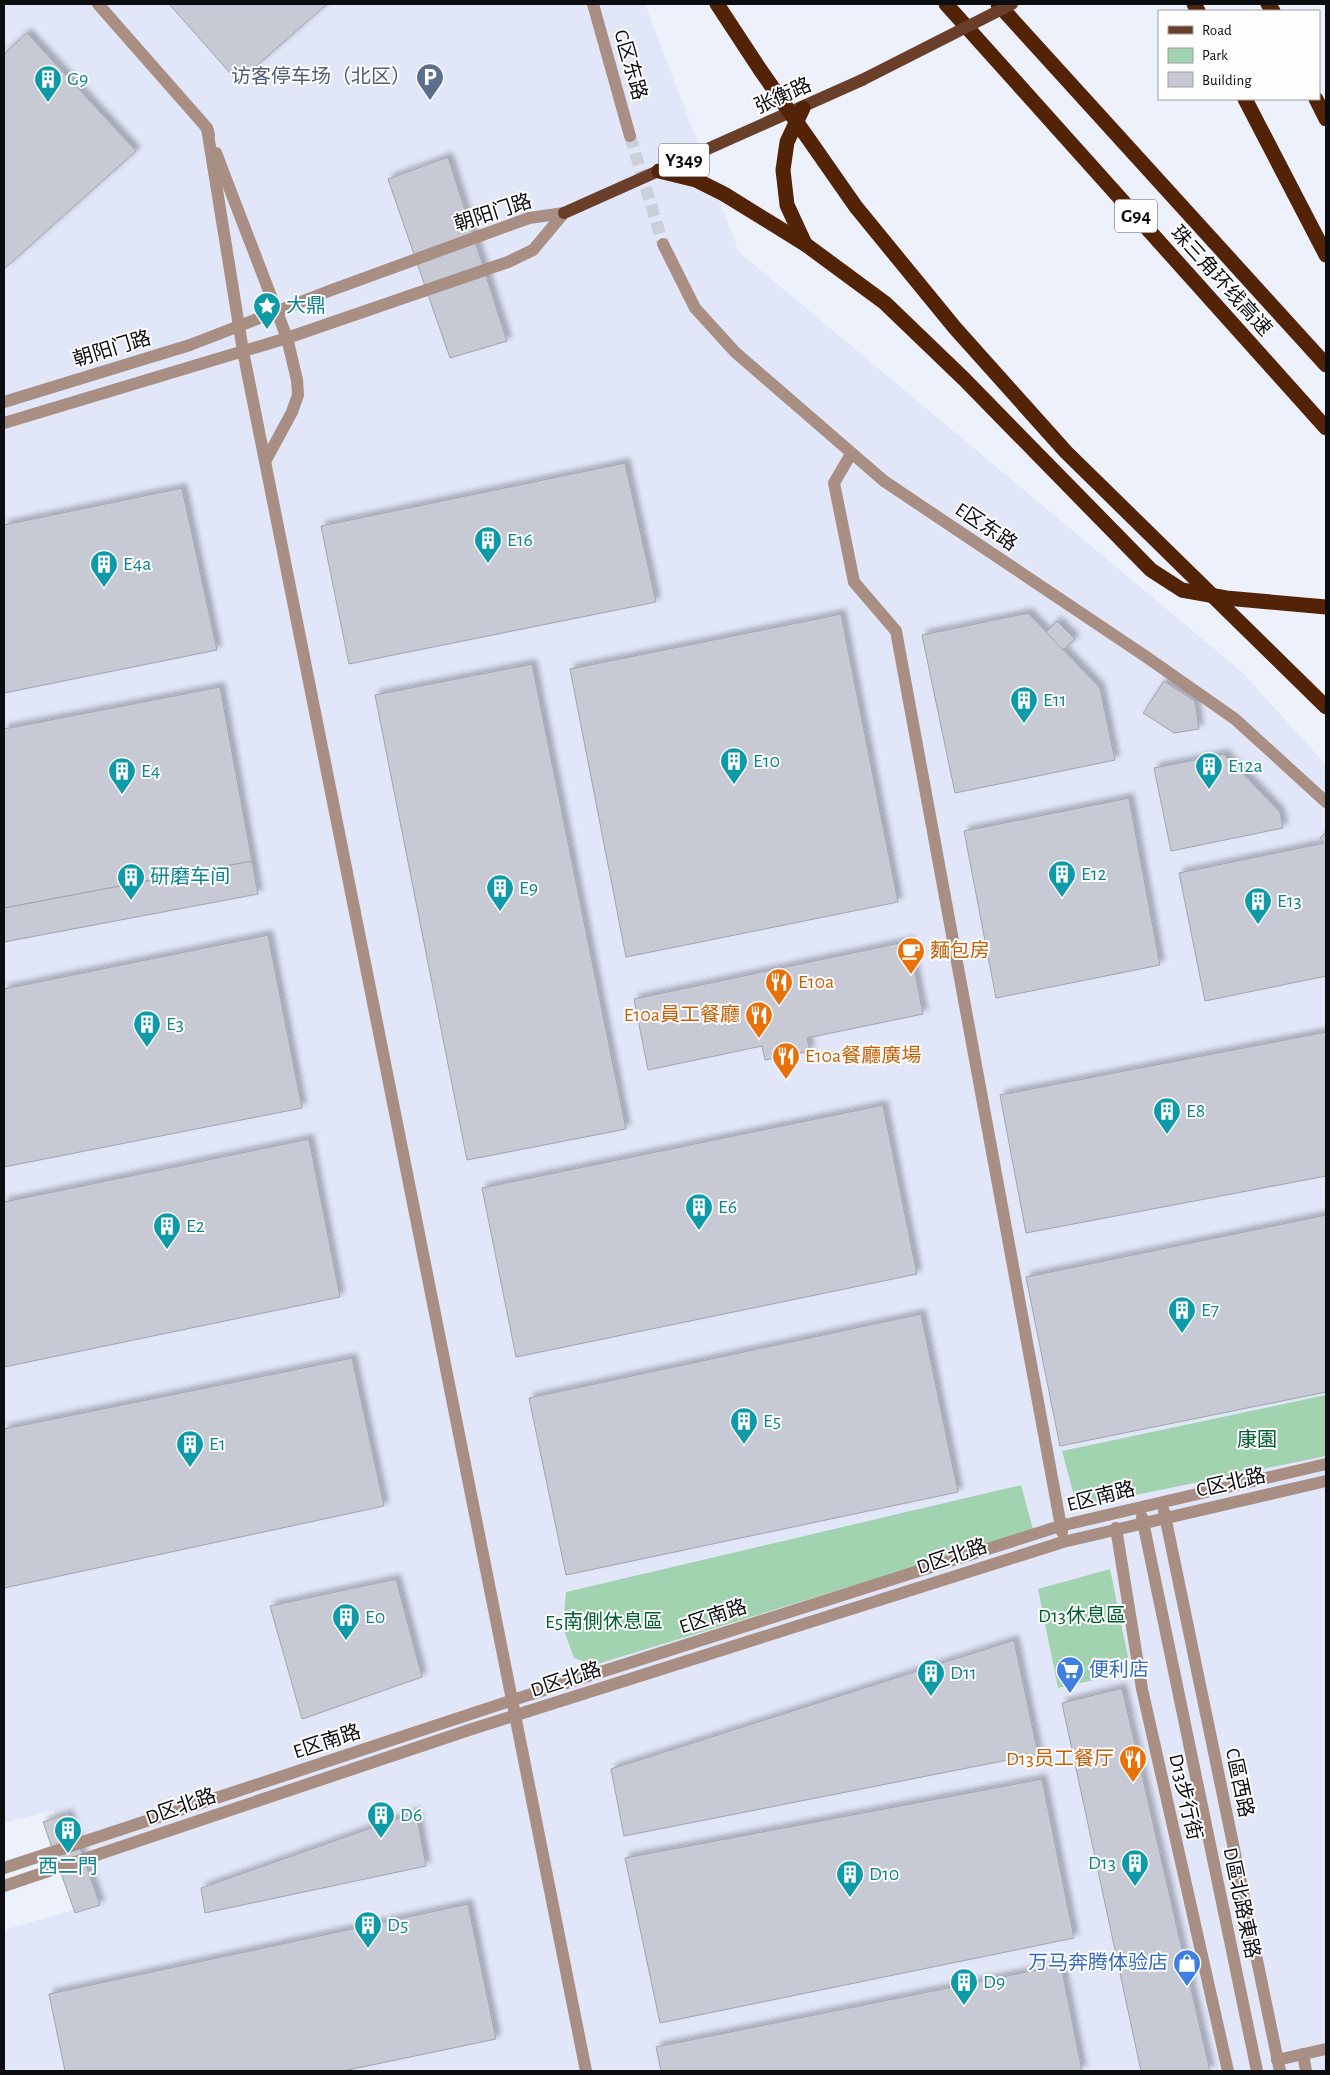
<svg xmlns="http://www.w3.org/2000/svg" width="1330" height="2075" font-family="'Alegreya Sans','Noto Sans SC',sans-serif">
<style>
.built{fill:#e1e6f8}
.green{fill:#a2d3b0}
.building{fill:#c7cad5;stroke:#a1a4ae;filter:url(#shadow)}
.lines{fill:none;stroke-linecap:round;stroke-linejoin:round}
.minor-tunnel{stroke:#cbcfd9;stroke-width:12;stroke-dasharray:12 6;stroke-linecap:butt}
.minor{stroke:#a98f83;stroke-width:12}
.major{stroke:#6a3f2a;stroke-width:12}
.highway{stroke:#532307;stroke-width:15}
.major-bridge{stroke:#6a3f2a;stroke-width:12}
.highway-bridge{stroke:#532307;stroke-width:15}
.labels{text-anchor:middle;dominant-baseline:central;stroke-width:4;stroke-linejoin:round;paint-order:stroke}
.shield{fill:#fefefe;stroke:#555558;stroke-width:1}
.shield-label{font-size:19px;font-weight:bold;fill:#0c0d11}
.street-label{font-size:20px;fill:#0c0d11;stroke:#fefefe}
.service-label{font-size:20px;fill:#4e5e75;stroke:#fefefe;text-anchor:end}
.culture-label{font-size:20px;fill:#0d838f;stroke:#fefefe;text-anchor:start}
.food-label{font-size:20px;fill:#c56008;stroke:#fefefe;text-anchor:start}
.park-label{font-size:20px;fill:#006030;stroke:#fefefe}
.shop-label{font-size:20px;fill:#366cbe;stroke:#fefefe;text-anchor:start}
</style>
<defs>
<filter id="shadow"><feDropShadow dx="4.5" dy="-4.5" stdDeviation="2.5" flood-color="#0004"/></filter>
</defs>
<rect width="100%" height="100%" fill="#edf1fc"/>
<!-- built -->
<path class="built" d="M4,4H645L739,252L1243,673L1326,765V2071H4V1930L87,1906L53,1810L4,1823Z"/>
<!-- green -->
<g class="green">
<path d="M1326,1395V1456L1077,1507L1062,1451Z"/>
<path d="M1021,1485L1033,1529L1035,1530L594,1665L574,1658L563,1628L566,1592Z"/>
<path d="M1110,1569L1131,1672L1058,1688L1038,1589Z"/>
</g>
<!-- building -->
<g class="building">
<path d="M169,4H327L238,82Z"/>
<path d="M27,33L136,151L4,269V54Z"/>
<path d="M448,157L507,341L450,358L388,179Z"/>
<path d="M625,463L656,602L349,664L321,526Z"/>
<path d="M182,488L217,650L4,693V525Z"/>
<path d="M1028,613L1100,688L1115,760L955,793L922,635Z"/>
<path d="M841,614L898,902L626,957L570,669Z"/>
<path d="M1057,621L1075,639L1063,650L1046,632Z"/>
<path d="M532,664L626,1129L467,1160L375,695Z"/>
<path d="M1164,681L1195,701L1199,729L1174,733L1143,713Z"/>
<path d="M220,687L252,861L4,908V729Z"/>
<path d="M1224,754L1280,812L1283,828L1171,851L1154,768Z"/>
<path d="M1129,798L1160,965L996,998L964,831Z"/>
<path d="M1326,832V976L1205,1001L1179,873L1324,843L1320,838Z"/>
<path d="M252,861L258,894L4,942V908Z"/>
<path d="M268,935L302,1108L4,1167V989Z"/>
<path d="M909,941L923,1014L807,1038L810,1051L765,1060L762,1046L648,1070L634,999Z"/>
<path d="M1326,1032V1176L1026,1233L1000,1095Z"/>
<path d="M883,1105L917,1274L516,1357L482,1188Z"/>
<path d="M309,1139L340,1297L4,1367V1202Z"/>
<path d="M1326,1215V1392L1060,1446L1026,1277Z"/>
<path d="M921,1314L958,1492L566,1575L529,1398Z"/>
<path d="M352,1358L384,1506L4,1588V1429Z"/>
<path d="M396,1579L422,1677L302,1719L270,1606Z"/>
<path d="M1014,1640L1038,1754L624,1836L611,1769Z"/>
<path d="M1122,1688L1210,2071H1141L1062,1703Z"/>
<path d="M1042,1779L1074,1938L660,2023L625,1858Z"/>
<path d="M416,1812L426,1866L205,1913L201,1888Z"/>
<path d="M68,1814L100,1905L75,1913L43,1822Z"/>
<path d="M468,1904L496,2039L343,2071H65L49,1994Z"/>
<path d="M1061,1965L1082,2071H661L656,2047Z"/>
</g>
<g class="lines">
<!-- minor-tunnel -->
<path class="minor-tunnel" d="M630,136L663,244"/>
<!-- minor -->
<g class="minor">
<path d="M98,4L207,128L209,135"/>
<path d="M593,4L630,136"/>
<path d="M207,128L243,351L586,2071"/>
<path d="M216,153L287,338L297,380L298,395L292,412L266,460"/>
<path d="M663,244L695,308L735,352L884,481L1145,656L1235,719L1326,802"/>
<path d="M4,402L190,345L329,291L529,218L564,213"/>
<path d="M4,423L287,338L508,262L533,250L564,213"/>
<path d="M851,454L834,483L854,582L896,631L1062,1532"/>
<path d="M1164,1511L1280,2071"/>
<path d="M1142,1517L1257,2071"/>
<path d="M1116,1528L1142,1689L1228,2071"/>
<path d="M4,1868L516,1699L1060,1526L1326,1464"/>
<path d="M4,1886L472,1729L1063,1542L1326,1481"/>
<path d="M1303,2054L1306,2071"/>
<path d="M1277,2060L1326,2049"/>
</g>
<!-- major -->
<path class="major" d="M564,213L862,80"/>
<!-- highway -->
<g class="highway">
<path d="M946,4L1326,428"/>
<path d="M998,4L1326,365"/>
<path d="M1194,4L1198,11"/>
<path d="M1268,4L1273,11"/>
<path d="M1245,99L1326,255"/>
<path d="M1316,99L1326,119"/>
<path d="M803,108L787,142L783,170L787,205L805,244L885,303L964,379L1151,570L1182,590L1226,598L1326,607"/>
<path d="M659,171L696,180L724,194L805,244"/>
</g>
<!-- major-bridge -->
<path class="major-bridge" d="M862,80L1012,4"/>
<!-- highway-bridge -->
<path class="highway-bridge" d="M717,4L759,68L856,207L955,328L1066,452L1326,707"/>
</g>
<!-- icons -->
<defs>
<g id="parking-pin" transform="scale(1.4375)"><path d="M0 17L-7.5 6A9.5 9.5 0 1 1 7.5 6Z" fill="#5c6f8a" stroke="#fefefe"/><path d="M-3.5-5.5H1a3.5 3.5 0 0 1 0 7H-1V5.5H-3.5ZM-1-3.4V-.6H.8a1.4 1.4 0 0 0 0-2.8Z" fill="#fff"/></g>
<g id="building-pin" transform="scale(1.4375)"><path d="M0 17L-7.5 6A9.5 9.5 0 1 1 7.5 6Z" fill="#0f9aa8" stroke="#fefefe"/><path d="M-4-6H4V6H1V3H-1V6H-4ZM-2.5-4.3h1.7v1.8h-1.7ZM.8-4.3h1.7v1.8H.8ZM-2.5-1h1.7V.8h-1.7ZM.8-1h1.7V.8H.8Z" fill="#fff"/></g>
<g id="sight-pin" transform="scale(1.4375)"><path d="M0 17L-7.5 6A9.5 9.5 0 1 1 7.5 6Z" fill="#0f9aa8" stroke="#fefefe"/><path d="M0-6L1.8-2.2L6-1.7L2.9 1.2L3.7 5.4L0 3.3L-3.7 5.4L-2.9 1.2L-6-1.7L-1.8-2.2Z" fill="#fff"/></g>
<g id="cafe-pin" transform="scale(1.4375)"><path d="M0 17L-7.5 6A9.5 9.5 0 1 1 7.5 6Z" fill="#e8710a" stroke="#fefefe"/><path d="M-5.5-4.5H6V0H3Q3 3.5 0 3.5H-2.5Q-5.5 3.5-5.5 0ZM3-3.2v2h1.7v-2ZM-6 4.5H4V6H-6Z" fill="#fff"/></g>
<g id="restaurant-pin" transform="scale(1.4375)"><path d="M0 17L-7.5 6A9.5 9.5 0 1 1 7.5 6Z" fill="#e8710a" stroke="#fefefe"/><path d="M-5-6h1v4h1v-4h1v4h1v-4h1v5L-1.5 .5V6h-2V.5L-5-1ZM5-6V6H3V1.5H1.5Q1.5-4 5-6Z" fill="#fff"/></g>
<g id="supermarket-pin" transform="scale(1.4375)"><path d="M0 17L-7.5 6A9.5 9.5 0 1 1 7.5 6Z" fill="#3f7fe0" stroke="#fefefe"/><path d="M-6-5.5h2.5l.6 2H6L4.5 2H-2.5L-4.4-4H-6ZM-1.5 3.2a1.3 1.3 0 1 0 .1 0ZM3 3.2a1.3 1.3 0 1 0 .1 0Z" fill="#fff"/></g>
<g id="shop-pin" transform="scale(1.4375)"><path d="M0 17L-7.5 6A9.5 9.5 0 1 1 7.5 6Z" fill="#3f7fe0" stroke="#fefefe"/><path d="M-5-2.5h2.3a2.7 3.5 0 0 1 5.4 0H5L5.5 6h-11ZM-1.5-2.5h3a1.5 2.3 0 0 0-3 0Z" fill="#fff"/></g>
</defs>
<g fill-rule="evenodd">
<use href="#parking-pin" x="430" y="77"/>
<use href="#building-pin" x="48" y="79"/>
<use href="#sight-pin" x="267" y="306"/>
<use href="#building-pin" x="488" y="540"/>
<use href="#building-pin" x="104" y="564"/>
<use href="#building-pin" x="1024" y="700"/>
<use href="#building-pin" x="734" y="761"/>
<use href="#building-pin" x="1209" y="766"/>
<use href="#building-pin" x="122" y="771"/>
<use href="#building-pin" x="1062" y="874"/>
<use href="#building-pin" x="131" y="877"/>
<use href="#building-pin" x="500" y="888"/>
<use href="#building-pin" x="1258" y="901"/>
<use href="#cafe-pin" x="911" y="951"/>
<use href="#restaurant-pin" x="779" y="982"/>
<use href="#restaurant-pin" x="759" y="1015"/>
<use href="#building-pin" x="147" y="1024"/>
<use href="#restaurant-pin" x="786" y="1056"/>
<use href="#building-pin" x="1167" y="1111"/>
<use href="#building-pin" x="699" y="1207"/>
<use href="#building-pin" x="167" y="1226"/>
<use href="#building-pin" x="1182" y="1310"/>
<use href="#building-pin" x="744" y="1421"/>
<use href="#building-pin" x="190" y="1444"/>
<use href="#building-pin" x="346" y="1617"/>
<use href="#supermarket-pin" x="1070" y="1670"/>
<use href="#building-pin" x="931" y="1673"/>
<use href="#restaurant-pin" x="1133" y="1759"/>
<use href="#building-pin" x="381" y="1815"/>
<use href="#building-pin" x="68" y="1830"/>
<use href="#building-pin" x="1135" y="1863"/>
<use href="#building-pin" x="850" y="1874"/>
<use href="#building-pin" x="368" y="1925"/>
<use href="#shop-pin" x="1187" y="1963"/>
<use href="#building-pin" x="964" y="1982"/>
</g>
<g class="labels">
<!-- shield labels -->
<g class="shield">
<rect x="659" y="143.5" width="50" height="33" rx="4"/>
<rect x="1115" y="199.5" width="42" height="33" rx="4"/>
</g>
<g class="shield-label">
<text x="684" y="160">Y349</text>
<text x="1136" y="216">G94</text>
</g>
<!-- street labels -->
<g class="street-label">
<text transform="translate(630 65) rotate(74)">G区东路</text>
<text transform="translate(783 96) rotate(-24)">张衡路</text>
<text transform="translate(493 213) rotate(-18)">朝阳门路</text>
<text transform="translate(1221 281) rotate(48)">珠三角环线高速</text>
<text transform="translate(112 349) rotate(-17)">朝阳门路</text>
<text transform="translate(986 527) rotate(34)">E区东路</text>
<text transform="translate(1231 1483) rotate(-13)">C区北路</text>
<text transform="translate(1101 1497) rotate(-14)">E区南路</text>
<text transform="translate(952 1557) rotate(-18)">D区北路</text>
<text transform="translate(713 1617) rotate(-18)">E区南路</text>
<text transform="translate(566 1680) rotate(-18)">D区北路</text>
<text transform="translate(327 1742) rotate(-18)">E区南路</text>
<text transform="translate(1239 1783) rotate(78)">C區西路</text>
<text transform="translate(1185 1797) rotate(77)">D13步行街</text>
<text transform="translate(181 1807) rotate(-19)">D区北路</text>
<text transform="translate(1241 1903) rotate(78)">D區北路東路</text>
</g>
<!-- service labels -->
<g class="service-label">
<text x="411" y="77">访客停车场（北区）</text>
</g>
<!-- culture labels -->
<g class="culture-label">
<text x="67" y="79">G9</text>
<text x="286" y="306">大鼎</text>
<text x="507" y="540">E16</text>
<text x="123" y="564">E4a</text>
<text x="1043" y="700">E11</text>
<text x="753" y="761">E10</text>
<text x="1228" y="766">E12a</text>
<text x="141" y="771">E4</text>
<text x="1081" y="874">E12</text>
<text x="150" y="877">研磨车间</text>
<text x="519" y="888">E9</text>
<text x="1277" y="901">E13</text>
<text x="166" y="1024">E3</text>
<text x="1186" y="1111">E8</text>
<text x="718" y="1207">E6</text>
<text x="186" y="1226">E2</text>
<text x="1201" y="1310">E7</text>
<text x="763" y="1421">E5</text>
<text x="209" y="1444">E1</text>
<text x="365" y="1617">E0</text>
<text x="950" y="1673">D11</text>
<text x="400" y="1815">D6</text>
<text x="1116" y="1863" text-anchor="end">D13</text>
<text x="68" y="1867" text-anchor="middle">西二門</text>
<text x="869" y="1874">D10</text>
<text x="387" y="1925">D5</text>
<text x="983" y="1982">D9</text>
</g>
<!-- food labels -->
<g class="food-label">
<text x="930" y="951">麵包房</text>
<text x="798" y="982">E10a</text>
<text x="740" y="1015" text-anchor="end">E10a員工餐廳</text>
<text x="805" y="1056">E10a餐廳廣場</text>
<text x="1114" y="1759" text-anchor="end">D13员工餐厅</text>
</g>
<!-- park labels -->
<g class="park-label">
<text x="1257" y="1440">康園</text>
<text x="1082" y="1616">D13休息區</text>
<text x="604" y="1622">E5南側休息區</text>
</g>
<!-- shop labels -->
<g class="shop-label">
<text x="1089" y="1670">便利店</text>
<text x="1168" y="1963" text-anchor="end">万马奔腾体验店</text>
</g>
</g>
<!-- border -->
<rect width="1330" height="2075" fill="none" stroke="#0c0d11" stroke-width="10"/>
<!-- legend -->
<rect x="1158" y="10" width="162" height="90" fill="#fefefe" stroke="#9d9e9f"/>
<rect x="1168" y="26" width="25" height="8" fill="#6a3f2a" stroke="#9d9e9f"/>
<text x="1202" y="35" font-size="15" fill="#0c0d11">Road</text>
<rect x="1168" y="48" width="25" height="15" fill="#a2d3b0" stroke="#9d9e9f"/>
<text x="1202" y="60" font-size="15" fill="#0c0d11">Park</text>
<rect x="1168" y="72" width="25" height="15" fill="#c7cad5" stroke="#9d9e9f"/>
<text x="1202" y="85" font-size="15" fill="#0c0d11">Building</text>
</svg>
